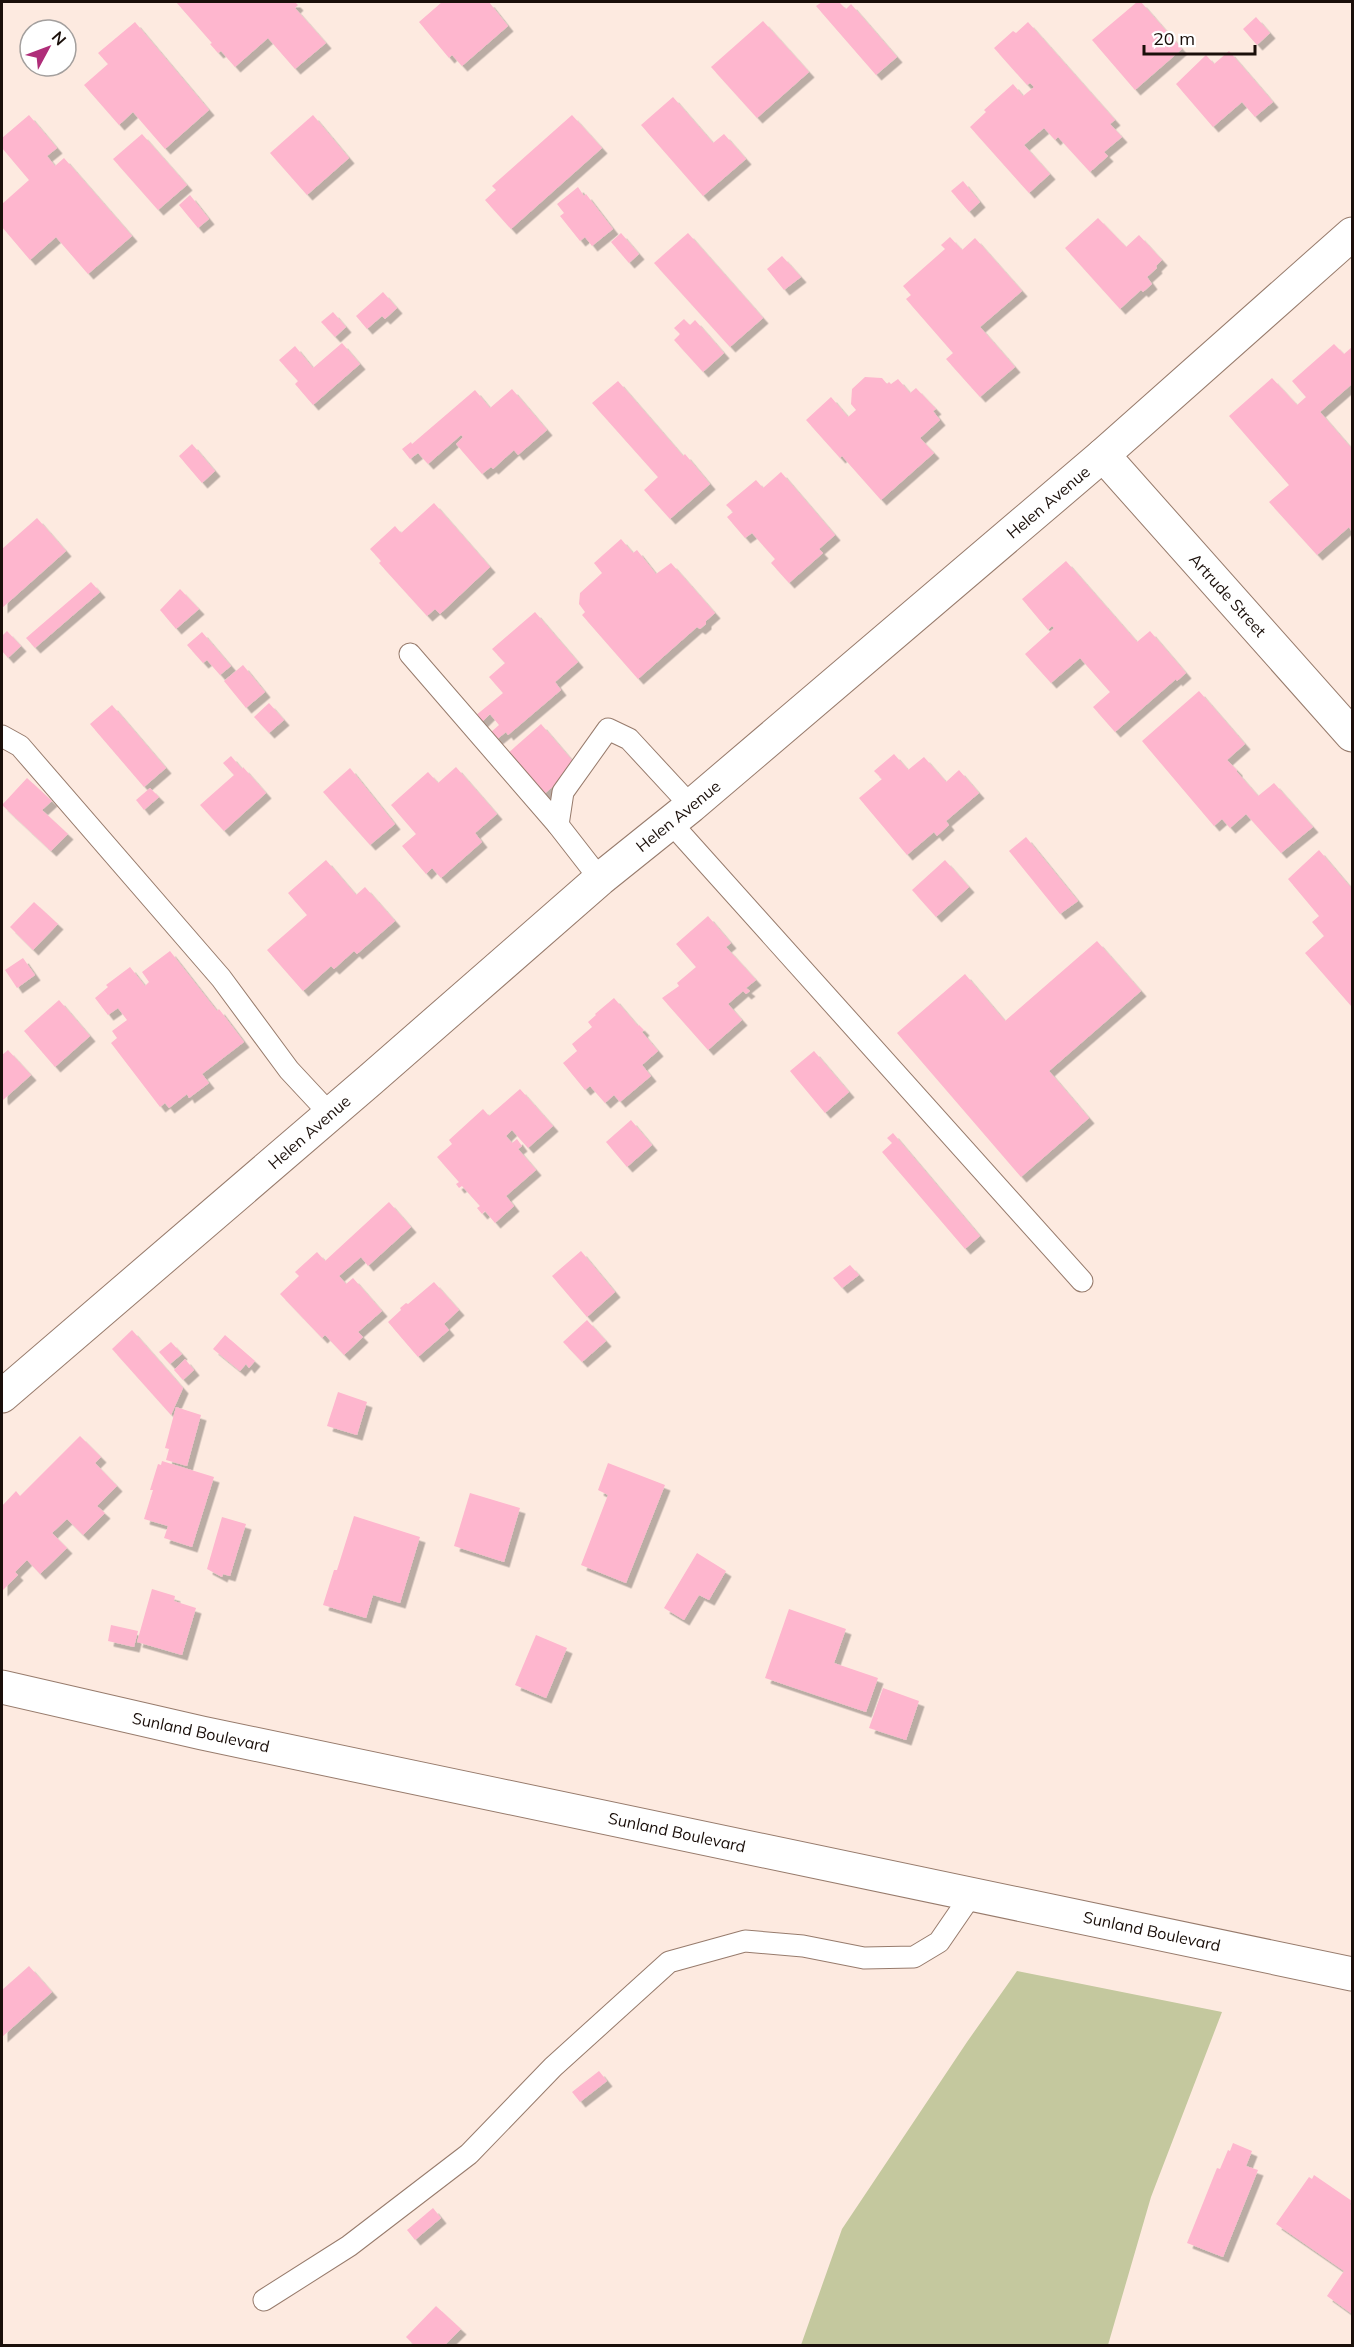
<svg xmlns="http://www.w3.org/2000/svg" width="1354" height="2347" font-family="Mulish,sans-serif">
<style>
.green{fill:#c4c89e}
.building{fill:#feb6ce;filter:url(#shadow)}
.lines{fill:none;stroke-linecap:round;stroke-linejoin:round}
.service-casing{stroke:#977b6c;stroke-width:23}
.minor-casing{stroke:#977b6c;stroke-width:35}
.primary-casing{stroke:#977b6c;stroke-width:35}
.service{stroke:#fff;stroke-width:21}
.minor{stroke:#fff;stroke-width:33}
.primary{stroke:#fff;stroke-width:33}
.labels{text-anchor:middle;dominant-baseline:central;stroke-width:4.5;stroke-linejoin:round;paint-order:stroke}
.street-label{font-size:16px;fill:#1a0f0a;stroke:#fff}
</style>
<defs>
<filter id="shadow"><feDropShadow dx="5.5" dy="5.5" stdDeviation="0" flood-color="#0004"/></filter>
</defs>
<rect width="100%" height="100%" fill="#fdeae0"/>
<!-- green -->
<path class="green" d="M1017,1971L1222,2012L1151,2197L1108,2345H801L842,2229L967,2042Z"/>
<!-- building -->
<g class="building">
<path d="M176,2H295L298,5L295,8L326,43L295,69L268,38L235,67L221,51L218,53L210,44L212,43Z"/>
<path d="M442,2H489L508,26L462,66L452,55L449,58L419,22Z"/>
<path d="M822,2H839L846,9L851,4L897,57L876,75L816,6Z"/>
<path d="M1137,2H1141L1182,49L1135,90L1092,40Z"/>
<path d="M1256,17L1270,33L1257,45L1243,29Z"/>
<path d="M763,21L809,72L757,118L711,67Z"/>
<path d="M135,22L209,110L165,149L133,112L119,125L84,85L108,64L98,53Z"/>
<path d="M1028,22L1115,120L1110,124L1122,137L1104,152L1108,156L1090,172L1058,137L1055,140L1044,128L1024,145L1050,174L1029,193L970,127L986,112L984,110L1013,84L1023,96L1034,87L1030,83L1027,85L994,48L1013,31L1016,33Z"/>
<path d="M1229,51L1273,102L1255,117L1242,102L1213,127L1176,84L1206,55L1214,64Z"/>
<path d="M673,97L713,143L724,134L746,159L703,196L641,125Z"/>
<path d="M29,115L57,148L47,156L55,166L64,158L132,236L88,274L56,237L30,260L2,227V204L29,180L2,148V138Z"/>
<path d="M313,115L349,158L307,195L270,153Z"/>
<path d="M572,115L602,148L511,229L485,200L496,190L492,186Z"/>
<path d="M142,134L187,185L158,210L113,159Z"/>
<path d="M963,181L980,202L969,212L951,191Z"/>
<path d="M578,187L584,196L586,194L613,229L592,246L585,237L580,241L560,216L564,213L557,204Z"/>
<path d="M190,195L209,219L198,228L179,205Z"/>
<path d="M1098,218L1126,247L1139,235L1162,260L1156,266L1157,268L1147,277L1152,284L1143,292L1141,290L1120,309L1065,248Z"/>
<path d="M621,233L639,254L629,263L611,242Z"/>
<path d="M688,233L763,318L730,347L654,263Z"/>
<path d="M950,237L962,250L975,238L1022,291L980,327L1015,367L980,397L946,359L953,353L906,299L911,295L903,286L945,249L941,245Z"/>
<path d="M782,256L801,277L784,290L767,269Z"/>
<path d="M383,292L397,308L385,319L382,316L367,329L356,316Z"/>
<path d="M333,312L346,327L335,337L321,322Z"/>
<path d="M684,319L690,325L695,320L724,353L703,372L674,340L680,334L674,328Z"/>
<path d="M342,343L360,364L313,405L295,384L298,381L279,360L295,346L313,368Z"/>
<path d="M1334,344L1344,354L1352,347V384L1320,412L1352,449V532L1349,527L1317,555L1269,502L1289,485L1229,416L1272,378L1297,405L1306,397L1292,381Z"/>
<path d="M865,377L882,378L887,384L889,382L891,384L898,379L910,393L916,388L936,409L933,411L940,420L920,438L934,453L881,500L842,456L840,458L806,420L831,397L848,417L856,410L851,404L852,389Z"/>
<path d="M618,381L683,456L685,454L710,484L670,519L644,490L658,477L592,403Z"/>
<path d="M512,389L547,430L518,455L514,450L493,469L491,467L482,474L456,444L463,437L461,435L428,464L418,453L410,459L402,449L411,442L412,444L475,390L490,408Z"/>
<path d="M192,444L215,471L202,483L179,456Z"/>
<path d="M781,472L835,535L819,549L823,553L789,583L771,563L775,559L752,533L745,538L727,517L733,512L726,505L756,480L763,488Z"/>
<path d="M434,503L490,567L440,614L435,609L427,616L379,563L381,561L370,549L395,526L401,533Z"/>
<path d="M37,518L66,551L2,608V549Z"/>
<path d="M621,539L633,553L637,550L656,574L671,563L715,613L706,621V624L700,629L697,627L638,679L582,615L585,612L579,604L580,593L602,573L594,563Z"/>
<path d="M1066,561L1137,642L1150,631L1186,673L1177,681L1176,679L1115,732L1093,707L1110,692L1080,658L1051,683L1025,654L1054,628L1052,626L1048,630L1022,599Z"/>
<path d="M91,582L100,592L35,648L26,638Z"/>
<path d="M180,589L199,609L176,629L160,610Z"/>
<path d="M535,612L578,662L555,682L561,690L508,735L506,732L496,740L490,733L499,725L490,714L481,723L475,716L503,693L489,677L505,663L492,649Z"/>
<path d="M7,631L21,646L8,658L2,651V636Z"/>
<path d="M202,632L231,666L220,675L207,660L203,663L187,645Z"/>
<path d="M243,665L265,692L246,708L224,681Z"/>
<path d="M1199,691L1245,744L1227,760L1237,770V772L1258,796L1274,783L1313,827L1281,853L1246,814L1230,828L1222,819L1214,826L1142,741Z"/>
<path d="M269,703L284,720L269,733L254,717Z"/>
<path d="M112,705L166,768L144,787L90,724Z"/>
<path d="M541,724L577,766L543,795L507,754Z"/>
<path d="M894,754L908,770L924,757L946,782L959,770L979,793L946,821L949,825L937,836L934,832L907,855L859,798L882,779L874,771Z"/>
<path d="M231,756L242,769L243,767L266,793L224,831L200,805L234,775L223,763Z"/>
<path d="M456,767L497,814L475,833L482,842L441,878L432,868L426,874L402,846L416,834L391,805L428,772L438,783Z"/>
<path d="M350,768L395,824L370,845L323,792Z"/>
<path d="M27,778L52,801L42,810L68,834L51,851L2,805Z"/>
<path d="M150,788L159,797L144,810L136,800Z"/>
<path d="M1026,837L1078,901L1060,914L1009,851Z"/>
<path d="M1319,850L1352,889V1007L1305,953L1324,936L1312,922L1319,916L1288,879Z"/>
<path d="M326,860L356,895L365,887L395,921L357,954L354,951L334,969L331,966L303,991L267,950L307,915L288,893Z"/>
<path d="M945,860L969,887L936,917L912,890Z"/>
<path d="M34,902L58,924L33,950L10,927Z"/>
<path d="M708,916L731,943L726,947L756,980L746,988L750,991L746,994L743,991L728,1004L742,1020L708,1050L662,998L679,986L677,983L696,967L676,944Z"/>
<path d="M1097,941L1141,991L1049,1071L1089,1118L1021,1177L897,1033L965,974L1005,1021Z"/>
<path d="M170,951L217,1011L219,1009L244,1042L202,1074L209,1083L189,1098L187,1094L169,1108L165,1103L160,1107L111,1043L117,1038L112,1031L127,1020L118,1008L108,1015L95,998L108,987L106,985L130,967L145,986L149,982L142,972Z"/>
<path d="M23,958L35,975L17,988L5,970Z"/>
<path d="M614,998L638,1026L639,1025L644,1030L642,1032L658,1051L642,1065L651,1076L620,1102L614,1095L605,1103L590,1086L585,1090L563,1063L577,1051L572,1044L592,1027L588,1022L596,1015L595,1014Z"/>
<path d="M59,1000L90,1036L55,1067L24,1031Z"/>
<path d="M8,1050L31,1075L3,1100L2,1097V1055Z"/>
<path d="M814,1051L849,1092L825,1113L790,1071Z"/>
<path d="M520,1089L553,1126L528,1148L512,1130L506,1136L512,1143L517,1139L522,1146L518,1149L536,1170L506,1196L514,1206L495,1223L485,1211L482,1214L477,1208L480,1206L462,1186L459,1188L456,1184L459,1182L437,1157L452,1144L449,1140L483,1109L489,1116Z"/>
<path d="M631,1120L652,1145L627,1167L606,1142Z"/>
<path d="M893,1133L980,1236L965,1249L882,1152L892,1143L887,1138Z"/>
<path d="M389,1202L411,1227L368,1266L361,1257L339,1276L346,1284L353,1278L382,1311L358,1332L363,1337L344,1355L325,1335L322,1338L280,1294L299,1276L295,1272L317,1252L325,1261Z"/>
<path d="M581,1251L615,1292L587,1317L552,1276Z"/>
<path d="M850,1265L859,1275L842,1288L833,1278Z"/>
<path d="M434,1282L459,1310L444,1324L449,1330L418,1357L388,1322L401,1310L400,1308L406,1303L408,1304Z"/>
<path d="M587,1320L606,1341L582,1362L563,1342Z"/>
<path d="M132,1330L183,1388L171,1415L112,1349Z"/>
<path d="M225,1335L255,1361L249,1368L246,1364L240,1371L213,1349Z"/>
<path d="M171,1342L182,1354L170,1364L159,1352Z"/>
<path d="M185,1359L194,1370L183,1380L174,1370Z"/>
<path d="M338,1392L367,1402L357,1435L327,1426Z"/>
<path d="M176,1407L201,1415L187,1466L166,1460L169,1449L165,1448Z"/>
<path d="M80,1436L101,1457L95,1463L117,1486L97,1506L105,1513L83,1535L67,1519L52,1533L67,1548L40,1574L27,1560L15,1572L18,1575L2,1591V1506L16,1491L20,1496Z"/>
<path d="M162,1461L214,1477L192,1547L164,1538L168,1526L144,1519L153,1490H150L158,1464L161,1465Z"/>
<path d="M608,1463L665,1485L626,1583L581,1565L608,1495L598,1490Z"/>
<path d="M470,1493L520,1508L504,1562L454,1546Z"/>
<path d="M354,1516L420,1537L400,1603L373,1595L366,1618L323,1605L334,1570H337Z"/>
<path d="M222,1517L246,1524L230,1576L223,1574L222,1577L207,1569Z"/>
<path d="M697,1553L726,1571L709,1600L699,1595L684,1620L664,1608Z"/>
<path d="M152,1589L175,1596L174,1601L196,1608L182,1655L137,1642Z"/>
<path d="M789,1609L846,1629L834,1663L878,1678L866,1712L765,1678Z"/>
<path d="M111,1625L138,1631L134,1647L108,1641Z"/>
<path d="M536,1635L567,1648L546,1698L515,1685Z"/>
<path d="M883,1688L919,1701L906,1740L869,1728Z"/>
<path d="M29,1966L52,1992L2,2037V1990Z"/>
<path d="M599,2071L607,2081L580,2102L572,2092Z"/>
<path d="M1233,2143L1252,2151L1246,2166L1258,2170L1223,2257L1187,2243L1217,2168L1220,2169L1228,2150L1230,2151Z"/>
<path d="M1314,2175L1352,2201L1350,2204L1352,2206V2314L1327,2296L1344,2271L1276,2224L1309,2177L1312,2179Z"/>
<path d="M433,2208L441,2218L415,2240L407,2230Z"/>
<path d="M436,2306L461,2329L444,2346H415L406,2337Z"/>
</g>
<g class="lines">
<!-- service casing -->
<g class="service-casing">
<g id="service">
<path d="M410,654L558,825L600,879"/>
<path d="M2,736L20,746L221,978L289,1070L330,1114"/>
<path d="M671,823L1082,1281"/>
<path d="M558,825L563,792L608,729L629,739L691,806"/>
<path d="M264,2300L349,2246L469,2154L553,2067L669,1962L745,1941L803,1946L864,1958L914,1957L939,1942L972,1894"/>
</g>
</g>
<!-- minor casing -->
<g class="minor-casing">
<g id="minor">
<path d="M1103,455L1352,735"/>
<path d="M2,1396L370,1080L600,879L691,806L1103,455L1352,234"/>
</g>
</g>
<!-- primary casing -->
<g class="primary-casing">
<path id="primary" d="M2,1687L202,1733L1352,1974"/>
</g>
<!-- service -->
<use href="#service" class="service"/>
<!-- minor -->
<use href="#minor" class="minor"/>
<!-- primary -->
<use href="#primary" class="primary"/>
</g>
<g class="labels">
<!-- street labels -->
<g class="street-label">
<text transform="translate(1048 502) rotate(-40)">Helen Avenue</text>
<text transform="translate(1228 595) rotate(48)">Artrude Street</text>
<text transform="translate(678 816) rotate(-39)">Helen Avenue</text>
<text transform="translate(309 1132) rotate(-41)">Helen Avenue</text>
<text transform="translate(201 1732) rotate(12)">Sunland Boulevard</text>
<text transform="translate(677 1832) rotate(12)">Sunland Boulevard</text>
<text transform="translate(1152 1931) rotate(12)">Sunland Boulevard</text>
</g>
</g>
<!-- border -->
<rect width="1354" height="2347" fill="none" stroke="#1a0f0a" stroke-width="6"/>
<!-- north arrow -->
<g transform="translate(48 48) rotate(49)"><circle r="28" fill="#ffffff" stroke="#a39f9d" stroke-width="1.5"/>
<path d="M0-4.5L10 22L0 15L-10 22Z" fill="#af2d79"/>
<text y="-9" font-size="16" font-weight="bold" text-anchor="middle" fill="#1a0f0a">N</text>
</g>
<!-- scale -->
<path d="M1144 45v9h111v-9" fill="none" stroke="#1a0f0a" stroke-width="3"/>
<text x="1153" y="45" font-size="18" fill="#1a0f0a" stroke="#ffffff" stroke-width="4.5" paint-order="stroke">20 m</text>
</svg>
